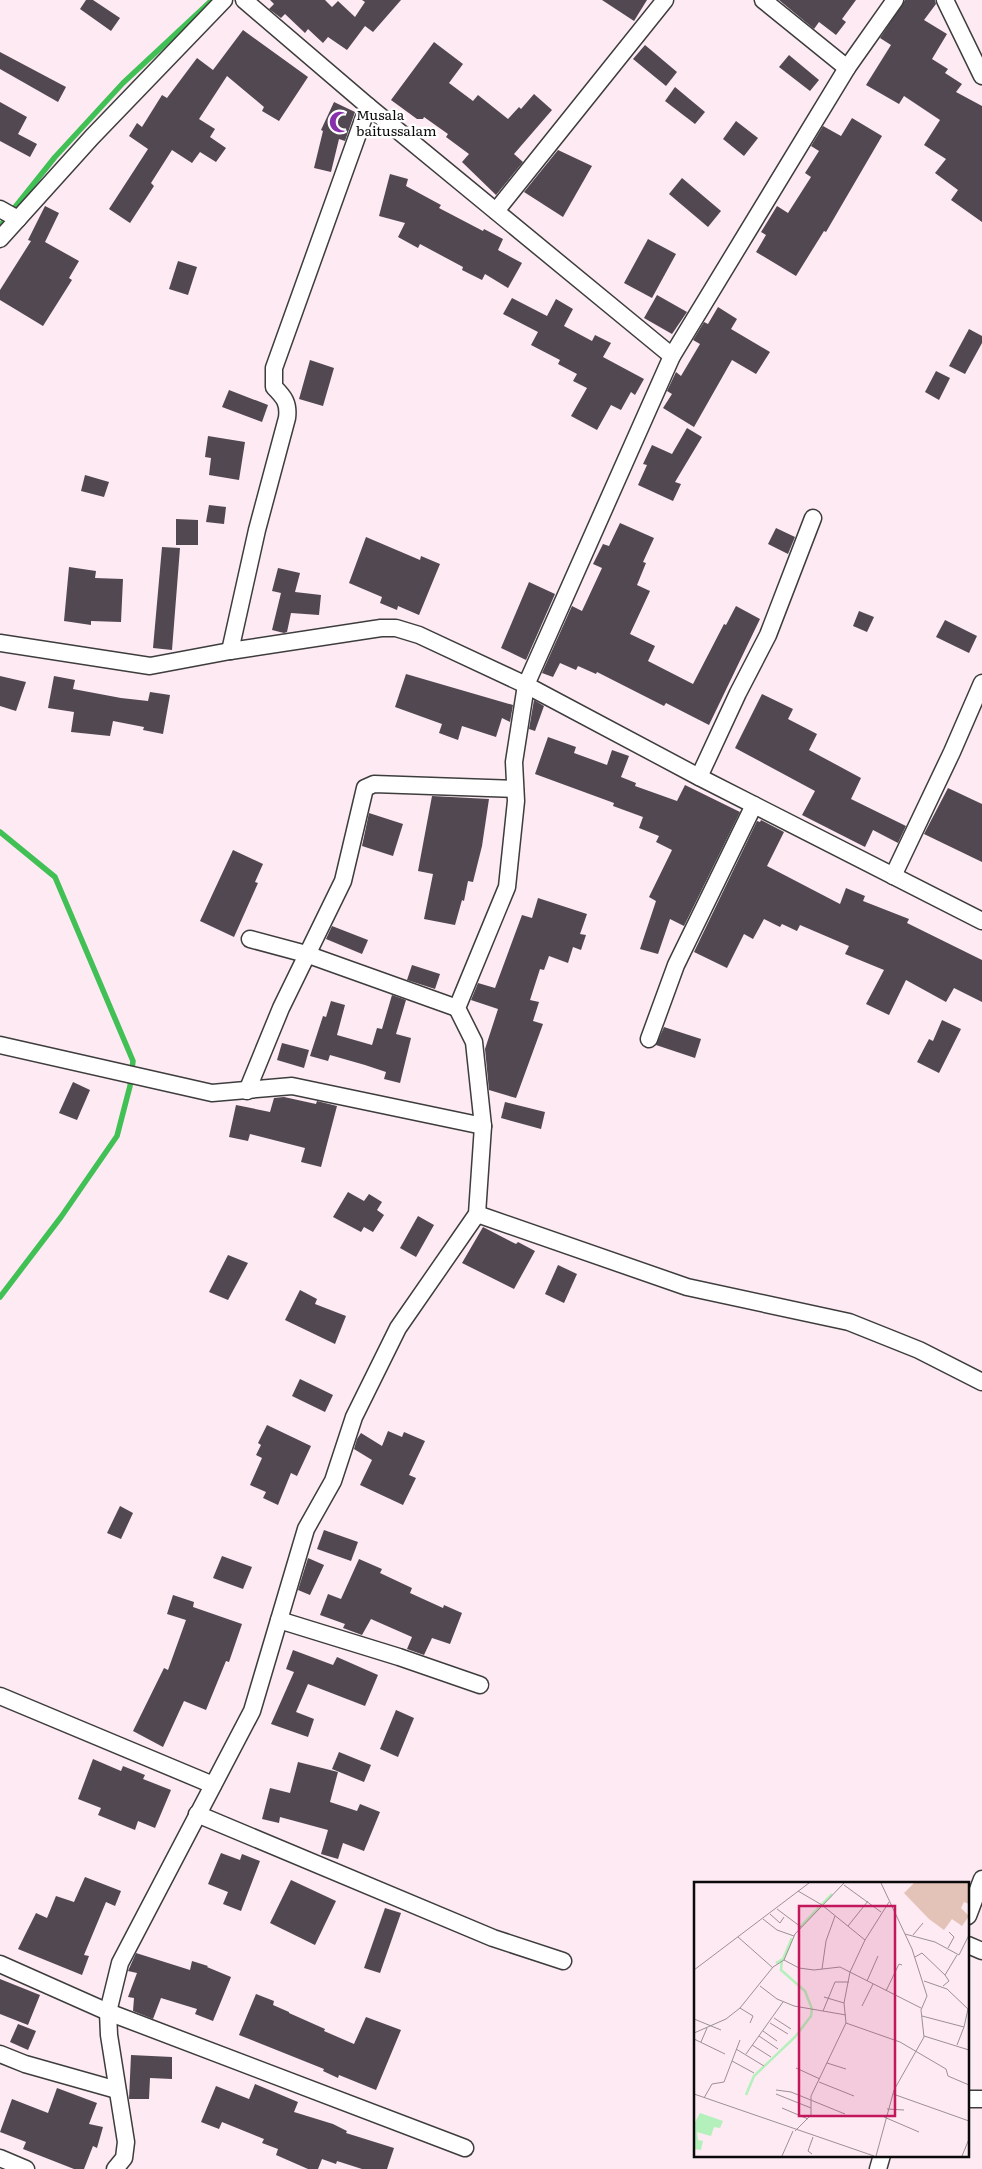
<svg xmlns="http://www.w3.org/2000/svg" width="982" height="2169" font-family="Literata,serif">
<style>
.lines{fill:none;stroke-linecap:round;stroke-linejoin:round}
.stream{stroke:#41c055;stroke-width:5.5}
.building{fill:#524851}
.minor-casing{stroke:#3d3d3d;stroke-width:19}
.minor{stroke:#fff;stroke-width:16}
.labels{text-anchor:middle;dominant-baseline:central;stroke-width:5;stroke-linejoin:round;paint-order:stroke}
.poi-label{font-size:14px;fill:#0a0a0a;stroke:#fff;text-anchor:start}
.inset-river{fill:none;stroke:#b3f0bb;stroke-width:2.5}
.inset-road{fill:none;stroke:#9c9095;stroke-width:1}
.view{fill:#c2185b;fill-opacity:0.15;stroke:#c2185b;stroke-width:2.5}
.inset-edge{fill:none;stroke:#0a0a0a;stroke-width:2.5}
</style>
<rect width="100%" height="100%" fill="#fdeaf2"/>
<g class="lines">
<!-- stream -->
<g class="stream">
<path d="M0,226L55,157L123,83L212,0"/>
<path d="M0,832L55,877L133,1061L130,1086L117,1136L61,1217L0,1297"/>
</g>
</g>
<!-- building -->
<g class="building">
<path d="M86,0H93L120,18L111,31L80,9Z"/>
<path d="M270,0H325L332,7L338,1L355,17L365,2L362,0H401L373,32L365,26L347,50L328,37L323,43L308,29L305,33L285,14L281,18L269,9L274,4Z"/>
<path d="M602,0H647L634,21Z"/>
<path d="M779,0H856L842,19L846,22L836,35L819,22L814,29Z"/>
<path d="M905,0H935L936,4L924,20L947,34L932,59L948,69L945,73L962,84L956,92L982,106V222L951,200L958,190L935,173L946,159L924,145L940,120L904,96L899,104L866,85L891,45L880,38Z"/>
<path d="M243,30L308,77L279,121L262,111L264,107L227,76L199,119L215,129L210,137L226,148L216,162L200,152L192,163L172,150L151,183L154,186L130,223L109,209L148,149L129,136L137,123L142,127L162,95L167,98L197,58L213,70Z"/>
<path d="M434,42L463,64L449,83L473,101L478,95L508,119L519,107L521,109L534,94L552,110L514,154L523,162L496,195L462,162L469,154L446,137L448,134L424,117L423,119H417L391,100Z"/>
<path d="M645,45L677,72L666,86L633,59Z"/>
<path d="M0,52L66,87L58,102L0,69Z"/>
<path d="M789,55L819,80L810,91L779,67Z"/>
<path d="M675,87L705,112L695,124L665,101Z"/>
<path d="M0,102L27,117L18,134L37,144L30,157L0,141Z"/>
<path d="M334,102L355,112L345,141L339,139L331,172L314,168L323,131L321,130Z"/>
<path d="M852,118L882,136L826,232L824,231L796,276L756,252L766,235L761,232L777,206L788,213L811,177L805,173L819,151L811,146L823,126L841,136Z"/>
<path d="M736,121L758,138L744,156L723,139Z"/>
<path d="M558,150L592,166L563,217L524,192Z"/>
<path d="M390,174L408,179L406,186L441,205L439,208L483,231L484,229L503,239L498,250L522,263L508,288L485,274L482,280L462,270L463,267L420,244L418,248L398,237L405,223L379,216Z"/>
<path d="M682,178L721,211L708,227L669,194Z"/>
<path d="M45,206L59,213L45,242L79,261L69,278L72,280L43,326L0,300V290L31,241L28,240Z"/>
<path d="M648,239L676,254L652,298L624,283Z"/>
<path d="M178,261L197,267L188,295L169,289Z"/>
<path d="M657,295L687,312L672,334L644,318Z"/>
<path d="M512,298L547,316L556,299L573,309L564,326L592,341L595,335L611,343L603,357L644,379L635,395L631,392L621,410L611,405L597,430L571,416L587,388L573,381L577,374L558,364L560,360L531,345L538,332L503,314Z"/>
<path d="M718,307L737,319L731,329L770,352L756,374L732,360L694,427L663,408L672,394L667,391L676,372L681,376L700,344L693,340L704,322L708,324Z"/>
<path d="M969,329L982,336V343L965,374L949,366Z"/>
<path d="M310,360L334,368L323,406L299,399Z"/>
<path d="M936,371L950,378L939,400L925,392Z"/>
<path d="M229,390L268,405L262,422L222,407Z"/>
<path d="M687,428L702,437L675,482L681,484L673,501L638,485L647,465L643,464L652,445L672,454Z"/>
<path d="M208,436L245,442L239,480L209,475L211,458L205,457Z"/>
<path d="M85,475L109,482L104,497L81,491Z"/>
<path d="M209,505L226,507L224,524L206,522Z"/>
<path d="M176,519L198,520V545H176Z"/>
<path d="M620,523L654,538L643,562L646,563L637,585L650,591L630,634L655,646L648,661L693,684L724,624L726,625L736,606L760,619L709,725L666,703L664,706L597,672L596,674L578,666L576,670L560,663L553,677L542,673L572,606L582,611L602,568L593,564L603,544L609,546Z"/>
<path d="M776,528L795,537L788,554L768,544Z"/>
<path d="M366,537L420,560L421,556L440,564L419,615L398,606L397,610L380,603L382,597L349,583Z"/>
<path d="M162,547L180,548L172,650L153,648Z"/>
<path d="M69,567L96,571L95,578L123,579L121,622L91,621V625L64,621Z"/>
<path d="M278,568L300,573L295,592L321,595L319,615L291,613L287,632L284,633L272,630L281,593L272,591Z"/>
<path d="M529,582L555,594L526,660L501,648Z"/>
<path d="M859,611L874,617L867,632L853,626Z"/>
<path d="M945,620L977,636L969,653L936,637Z"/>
<path d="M406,674L513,705L510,722L502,718L496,737L462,726L458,740L439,733L442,724L395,707Z"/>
<path d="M0,676L26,682L16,711L0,706Z"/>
<path d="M54,676L75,680L73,689L121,698L148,701L150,692L170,695L163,734L143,730L144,727L113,721L110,736L71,732L74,712L48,708Z"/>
<path d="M762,694L793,709L788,719L817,734L809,750L861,778L851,799L906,826L898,843L873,830L865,847L802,815L815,791L735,748Z"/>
<path d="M534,700L544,706L535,731L529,729Z"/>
<path d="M548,737L576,747L574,753L607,765L612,750L629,756L621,777L636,783L635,786L677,801L685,785L740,812L684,926L670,919L658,954L640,949L656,901L649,897L672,850L656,842L659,836L639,828L643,817L613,806L614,803L535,774Z"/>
<path d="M948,788L982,804V862L924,834Z"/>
<path d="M432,796L489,799L482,846L473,882L468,881L464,901L462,900L455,925L424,919L433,874L418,871Z"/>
<path d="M369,813L403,824L393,856L362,846Z"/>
<path d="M761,820L784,832L767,866L840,904L846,888L865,896L863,901L909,919L907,923L982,960V1002L954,988L946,1002L906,980L889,1015L866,1004L884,970L845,954L849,946L800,925L797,931L782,924L780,927L764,919L753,939L744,934L727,968L694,952L757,821L760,822Z"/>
<path d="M233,850L263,864L255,882L258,883L234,937L200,921Z"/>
<path d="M538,898L587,914L580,934L586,935L581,950L573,947L568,963L549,956L544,970L540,969L530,1000L539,1002L533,1021L543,1024L516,1098L489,1090L485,1049L498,1009L471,1000L478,983L495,988L522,915L532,918Z"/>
<path d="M332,926L368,940L362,954L326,939Z"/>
<path d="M412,965L440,974L435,989L407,980Z"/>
<path d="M392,995L406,1000L396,1034L411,1038L400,1083L384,1079L386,1072L365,1065L330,1055L328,1061L310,1056L323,1016L326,1017L331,1001L345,1005L337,1035L372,1045L377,1028L382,1029Z"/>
<path d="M942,1020L961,1029L939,1073L917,1062L929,1039L933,1041Z"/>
<path d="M664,1027L701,1039L695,1058L656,1045Z"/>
<path d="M282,1043L309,1050L304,1068L277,1060Z"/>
<path d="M73,1082L90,1090L77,1120L59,1113Z"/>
<path d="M284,1097L316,1104L317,1101L337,1106L321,1167L301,1162L305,1148L250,1134L248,1141L229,1137L236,1105L270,1112L274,1098Z"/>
<path d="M505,1102L545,1112L541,1129L501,1118Z"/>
<path d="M348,1192L364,1201L369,1194L382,1202L377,1210L384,1215L373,1232L364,1227L361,1232L333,1217Z"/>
<path d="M418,1216L434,1225L416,1257L400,1248Z"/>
<path d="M483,1227L516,1244L518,1242L535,1251L514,1289L462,1263Z"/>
<path d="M228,1255L248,1263L228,1300L209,1292Z"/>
<path d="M558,1265L577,1274L564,1303L545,1294Z"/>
<path d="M300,1290L317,1299L315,1304L346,1316L335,1344L285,1320Z"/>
<path d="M300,1379L333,1395L325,1412L292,1396Z"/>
<path d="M267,1425L311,1446L297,1476L291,1473L278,1505L263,1498L266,1492L250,1485L262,1458L256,1455L261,1445L258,1443Z"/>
<path d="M388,1431L402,1437L404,1432L425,1441L409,1475L416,1478L403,1505L360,1485L372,1460L354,1449L357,1439L361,1433L382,1446Z"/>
<path d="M120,1506L133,1513L121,1539L107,1533Z"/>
<path d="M324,1530L358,1542L351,1561L317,1549Z"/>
<path d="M222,1556L252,1567L243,1589L213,1578Z"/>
<path d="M308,1558L324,1565L310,1595L298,1590Z"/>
<path d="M359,1559L382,1569L380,1573L412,1588L410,1593L443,1608L444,1605L462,1613L450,1644L432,1638L424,1655L407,1649L412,1637L371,1619L362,1635L343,1628L345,1624L320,1615L328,1594L341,1599Z"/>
<path d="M173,1595L194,1602L193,1607L242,1624L229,1662L226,1661L206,1710L184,1701L163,1747L133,1731L164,1668L168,1670L186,1620L167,1614Z"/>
<path d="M293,1650L333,1665L337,1657L378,1675L365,1706L308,1684L296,1712L314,1719L308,1737L271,1724L294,1672L286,1669Z"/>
<path d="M396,1710L414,1718L398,1757L380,1749Z"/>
<path d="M339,1752L371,1765L364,1782L332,1769Z"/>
<path d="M93,1759L121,1771L123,1766L145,1775L143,1779L171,1790L155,1828L138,1821L135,1830L98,1815L101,1808L78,1799Z"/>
<path d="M298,1762L338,1772L330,1802L357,1811L360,1804L380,1812L364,1851L343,1843L338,1859L321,1854L328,1830L280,1817L279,1823L262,1819L270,1788L290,1793Z"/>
<path d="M221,1853L240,1860L242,1854L260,1861L241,1911L223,1904L228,1892L208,1884Z"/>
<path d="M85,1877L121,1891L115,1906L106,1902L84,1955L89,1956L82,1975L18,1949L36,1913L47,1918L56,1896L74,1902Z"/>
<path d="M291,1880L336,1901L315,1945L270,1923Z"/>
<path d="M385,1908L401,1913L380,1973L364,1968Z"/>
<path d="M136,1953L190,1970L192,1961L208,1966L207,1967L231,1977L213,2021L195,2014L197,2009L161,1998L153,2019L133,2011L134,1998L128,1997L137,1973L128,1971Z"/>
<path d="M0,1979L40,1995L28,2025L0,2014Z"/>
<path d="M256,1994L274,2001L273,2005L289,2012V2013L325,2029L324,2031L354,2044L366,2017L401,2030L376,2090L339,2075L338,2078L323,2071L324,2069L239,2035Z"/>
<path d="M18,2024L36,2031L28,2050L10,2042Z"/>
<path d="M131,2055L172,2057V2079L150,2078L149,2099H129Z"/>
<path d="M255,2084L298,2102L294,2112L333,2124L347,2131L346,2133L394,2148L387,2169H362L337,2161L336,2164L322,2159L318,2169H308L276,2155L278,2149L262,2143L264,2139L222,2122L219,2129L201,2122L216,2086L249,2099Z"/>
<path d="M57,2088L97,2103L89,2124L103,2127L97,2148L93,2146L84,2169H74L23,2149L26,2142L0,2132L12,2099L48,2113Z"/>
</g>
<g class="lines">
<!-- minor casing -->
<g class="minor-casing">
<g id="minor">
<path d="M244,0L368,106L672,356"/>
<path d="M763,0L847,68"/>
<path d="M945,0L982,76"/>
<path d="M0,209L18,219"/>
<path d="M496,211L665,0"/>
<path d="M0,239L92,137L224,0"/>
<path d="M0,643L150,666L230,651L381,628H396L419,635L526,685L699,777L982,921"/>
<path d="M230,651L257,530L287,418C289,403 284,397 274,387V368L368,106"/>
<path d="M699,777L738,693L768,635L813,518"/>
<path d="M893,876L952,752L982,683"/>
<path d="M250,939L306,954L457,1008"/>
<path d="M649,1039L676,965L754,805"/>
<path d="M0,1045L212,1093L292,1086L483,1126"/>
<path d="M247,1091L281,1008L343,881L365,788L374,784L515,789"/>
<path d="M477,1214L687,1287L849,1322L919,1350L982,1382"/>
<path d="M279,1620L399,1657L480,1685"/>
<path d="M0,1696L213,1785"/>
<path d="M197,1814L493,1938L563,1961"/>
<path d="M968,1916L982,1879"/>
<path d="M968,1945L982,1951"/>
<path d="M0,1964L108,2012L465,2148"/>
<path d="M0,2054L25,2064L117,2090"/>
<path d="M968,2099H982"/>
<path d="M0,2158L26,2169"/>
<path d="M115,2169L124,2158L126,2142L109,2035L108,2012L120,1963L252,1711L306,1529L333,1481L354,1417L398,1328L477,1214L483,1126L474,1042L457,1008L507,887L516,801L514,762L526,685L672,356L847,68L895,0"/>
<path d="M878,2169L882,2155"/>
</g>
</g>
<!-- minor -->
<use href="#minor" class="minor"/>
</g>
<!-- icons -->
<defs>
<g id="mosque-bare" transform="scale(1.725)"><path d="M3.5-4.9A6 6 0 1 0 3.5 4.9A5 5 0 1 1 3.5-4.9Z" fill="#8830ac" stroke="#fff" stroke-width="2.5" paint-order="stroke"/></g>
</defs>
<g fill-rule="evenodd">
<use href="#mosque-bare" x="340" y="122"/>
</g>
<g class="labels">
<!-- poi labels -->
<g class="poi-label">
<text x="356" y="114">Musala<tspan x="356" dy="16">baitussalam</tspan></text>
</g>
</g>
<!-- overview -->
<g transform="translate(694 1882)">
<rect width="275" height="275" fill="#fdeaf2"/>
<path d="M220,1H275V22L270,20L267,26L275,34L268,44L258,37L250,48L235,37L210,11Z" fill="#e3c2b7"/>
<path d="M6,231L29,239L26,246L20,245L17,254L3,250L4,258L9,259L7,268L0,267V242Z" fill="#b3f0bb"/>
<path class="inset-river" d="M106,45L138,12M82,81L89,77L98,56M52,213L60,194L101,155L117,134L118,127L111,109L87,88L88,77"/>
<path class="inset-road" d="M150,3L187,30M104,9L128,23L171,58M83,27L107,45M76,32L86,41L90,35M69,37L83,48L100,54M154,44L174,19M211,52L241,60L265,73L275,53M219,53L229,41M44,55L79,86M254,66L260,55L255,50M221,75L228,71L251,93L255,99L249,104M90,78L105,86L120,88L146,85L227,126M128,87L132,59L141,34M0,88L115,1M251,93L263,73M173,99L184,74M230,99L253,107L274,127L270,145M66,104L83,117L100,124L152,133M192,109L205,82L208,83M130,115L150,121M168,124L179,102M46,126L59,134L56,141M129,129L141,100H155M228,134L270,145L263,163M80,136L97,147M0,137L27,148M76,141L94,152M152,141L206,160L252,187L254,194L275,203M69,149L83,159M0,151L32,137L46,126L79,85L90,78L101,52L150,1M65,154L84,167M230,154L275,168M0,157L31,172M7,160L13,146M58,163L77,175M42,167L70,184M52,172L89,120M38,179L60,191M133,181L152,187M102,186L126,197M125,200L160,214M82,208L97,210L151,232M0,212L180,274M82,212L117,226M199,212L275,239M10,216L18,202L30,200L46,158M88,226L114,237M193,227L210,228M190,235L225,250M101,249L117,233V214L152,141L150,121L156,90L171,58L195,20M118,272L114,269L119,255M88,274L99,249M182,274L200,208L230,155L227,128L233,114L218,67L187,1M268,274L275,257"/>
<path class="view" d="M105,24H201V234H105Z"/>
<rect width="275" height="275" class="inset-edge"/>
</g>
</svg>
